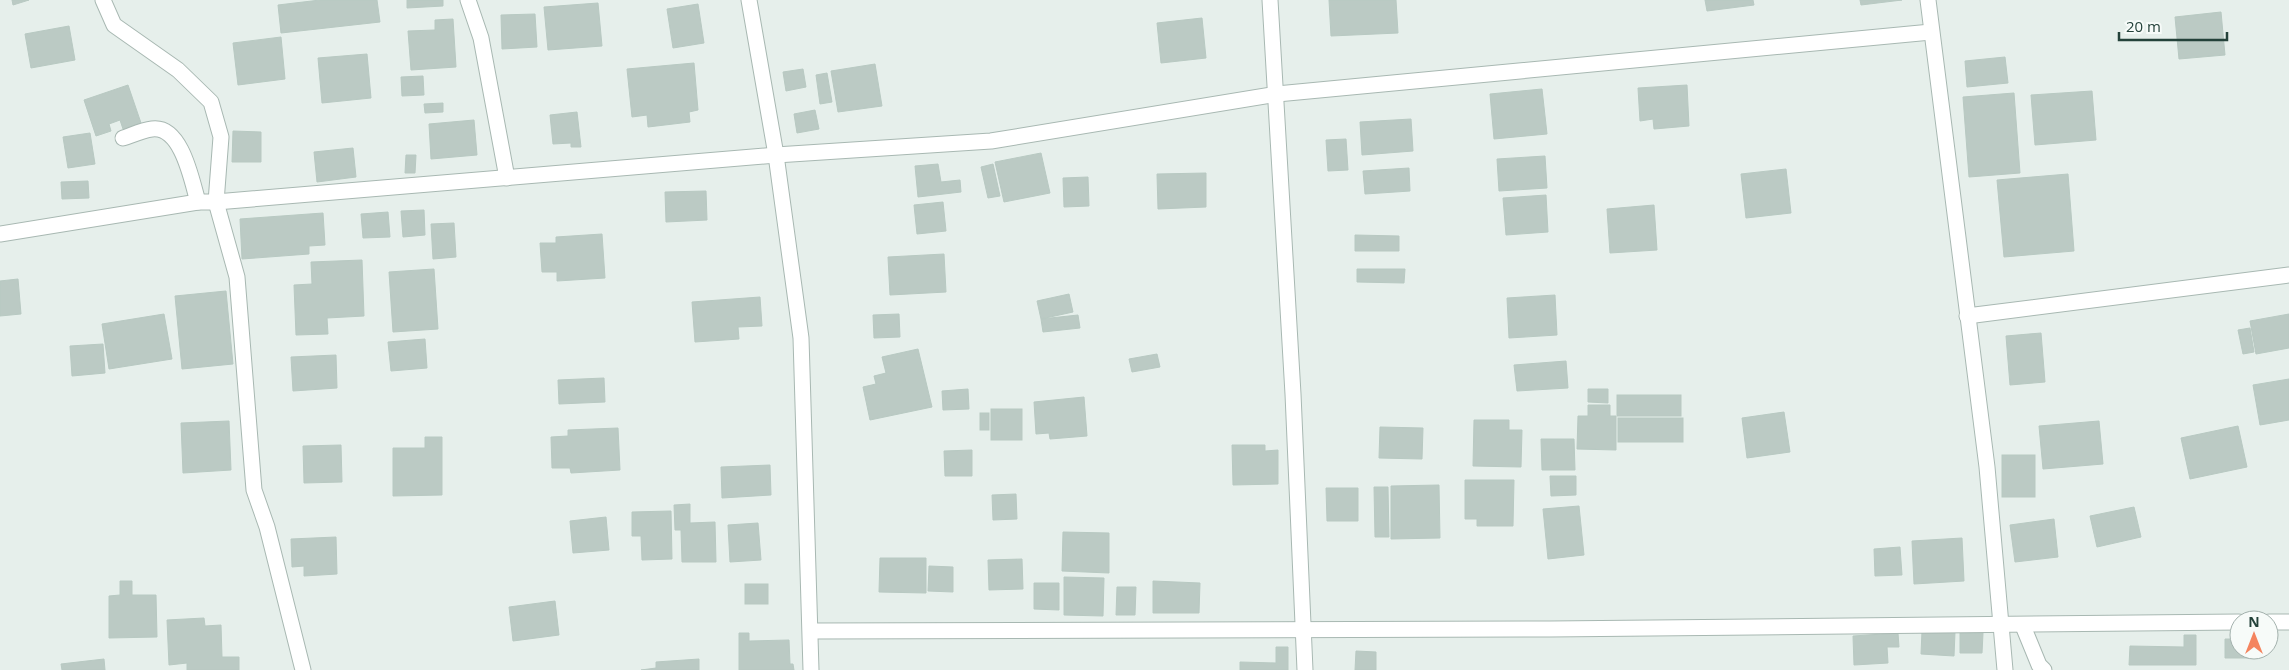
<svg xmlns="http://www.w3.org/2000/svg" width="2289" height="670" font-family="'Open Sans',sans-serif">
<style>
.building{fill:#bbcac4;stroke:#b8c9c2}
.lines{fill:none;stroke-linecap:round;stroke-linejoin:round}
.minor-casing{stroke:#a8b8b2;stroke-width:17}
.minor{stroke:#fff;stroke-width:15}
</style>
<rect width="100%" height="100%" fill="#e6efeb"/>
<!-- building -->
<g class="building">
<path d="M12,0H29L13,5Z"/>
<path d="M320,0H377L380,22L281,33L278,5Z"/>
<path d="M407,0H443V6L407,8Z"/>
<path d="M1329,0H1396L1398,33L1331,36Z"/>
<path d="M1705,0H1753L1754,5L1707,11Z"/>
<path d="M1860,0H1902L1861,5Z"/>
<path d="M598,3L602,46L548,50L544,7Z"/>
<path d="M698,4L704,43L673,48L667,9Z"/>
<path d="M2221,12L2225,55L2179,59L2175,17Z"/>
<path d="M535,14L537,47L502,49L501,15Z"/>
<path d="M1202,18L1206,58L1161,63L1157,23Z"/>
<path d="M453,19L456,67L411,70L408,31L435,30V20Z"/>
<path d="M69,26L75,60L31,68L25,34Z"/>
<path d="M281,37L285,79L238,85L233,43Z"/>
<path d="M367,54L371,98L322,103L318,58Z"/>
<path d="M2005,57L2008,83L1967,87L1965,61Z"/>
<path d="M694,63L698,110L689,112L690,122L648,127L647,115L632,117L627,69Z"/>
<path d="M875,64L882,106L838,112L831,71Z"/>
<path d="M803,69L806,87L786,91L783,72Z"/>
<path d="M827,73L832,102L820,104L816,75Z"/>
<path d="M423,76L424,95L402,96L401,77Z"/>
<path d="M128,85L141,123L123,129L120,120L109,124L111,131L96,136L84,100Z"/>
<path d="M1687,85L1689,126L1654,129L1653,119L1640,121L1638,88Z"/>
<path d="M1542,89L1547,134L1494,139L1490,94Z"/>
<path d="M2092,91L2096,140L2035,145L2031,95Z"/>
<path d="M2014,93L2020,173L1969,177L1963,97Z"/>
<path d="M443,103V112L425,113L424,104Z"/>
<path d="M815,110L819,129L797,133L794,114Z"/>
<path d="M577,112L581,147H571V143L553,144L550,115Z"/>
<path d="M1411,119L1413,151L1362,155L1360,122Z"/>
<path d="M474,120L477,155L431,159L429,124Z"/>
<path d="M233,131L261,132V162H232Z"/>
<path d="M90,133L95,164L68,168L63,137Z"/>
<path d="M1346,139L1348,170L1328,171L1326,140Z"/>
<path d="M353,148L356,177L317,182L314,152Z"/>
<path d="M1041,153L1050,193L1004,202L995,162Z"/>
<path d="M406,155H416L415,173H405Z"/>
<path d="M1545,156L1547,188L1499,191L1497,159Z"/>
<path d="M938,164L941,182L960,180L961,192L918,197L915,166Z"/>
<path d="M993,164L1000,196L988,198L981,167Z"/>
<path d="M1409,168L1410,191L1365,194L1363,171Z"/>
<path d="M1786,169L1791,213L1746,218L1741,174Z"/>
<path d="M1206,173V207L1158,209L1157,174Z"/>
<path d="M2068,174L2074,251L2004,257L1997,180Z"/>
<path d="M1088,177L1089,206L1064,207L1063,178Z"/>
<path d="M88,181L89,198L62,199L61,182Z"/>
<path d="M706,191L707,220L666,222L665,192Z"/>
<path d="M1546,195L1548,232L1506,235L1503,198Z"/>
<path d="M943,202L946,231L917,234L914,205Z"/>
<path d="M1654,205L1657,250L1610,253L1607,209Z"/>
<path d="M424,210L425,235L403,237L401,211Z"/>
<path d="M388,212L390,237L363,238L361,214Z"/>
<path d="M323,213L325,245L309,246V254L242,259L240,219Z"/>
<path d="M454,223L456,257L433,259L431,224Z"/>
<path d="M602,234L605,278L557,281V272H542L540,243H556V237Z"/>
<path d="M1355,235L1399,236V251H1355Z"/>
<path d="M944,254L946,292L890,295L888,257Z"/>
<path d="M362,260L364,316L327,318L328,334L296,335L294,285L312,284L311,262Z"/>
<path d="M434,269L438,329L393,332L389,272Z"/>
<path d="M1357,269H1405L1404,283L1357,282Z"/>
<path d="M18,279L21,314L0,316V281Z"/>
<path d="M226,291L233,364L182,369L175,296Z"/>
<path d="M1069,294L1073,312L1041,319L1037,301Z"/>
<path d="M1555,295L1557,335L1509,338L1507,298Z"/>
<path d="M760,297L762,326L738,327L739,339L695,342L692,302Z"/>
<path d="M164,314L172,359L109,369L102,324Z"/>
<path d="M899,314L900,337L874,338L873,315Z"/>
<path d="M2289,314V348L2256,354L2250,321Z"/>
<path d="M1078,315L1080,328L1043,332L1041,319Z"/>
<path d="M2250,328L2254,352L2243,354L2238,330Z"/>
<path d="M2041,333L2045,382L2010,385L2006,336Z"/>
<path d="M425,339L427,368L391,371L388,342Z"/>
<path d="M103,344L105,373L72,376L70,346Z"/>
<path d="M918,349L932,407L870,420L863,387L876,384L874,376L886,373L882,357Z"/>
<path d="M1157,354L1160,367L1132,372L1129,359Z"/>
<path d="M336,355L337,388L293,391L291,357Z"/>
<path d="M1566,361L1568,388L1517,391L1514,365Z"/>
<path d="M604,378L605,402L559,404L558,380Z"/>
<path d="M2289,379V420L2260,425L2253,385Z"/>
<path d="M968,389L969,409L943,410L942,391Z"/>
<path d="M1588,389H1608V403L1588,402Z"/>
<rect x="1617" y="395" width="64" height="21"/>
<path d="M1084,397L1087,436L1050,439L1049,433L1036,434L1034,402Z"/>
<path d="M1588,405H1610V416H1616V450L1577,449L1578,416H1588Z"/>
<rect x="991" y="409" width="31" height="31"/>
<path d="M1784,412L1790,452L1747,458L1742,418Z"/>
<rect x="980" y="413" width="9" height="17"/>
<rect x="1618" y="418" width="65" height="24"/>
<path d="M1474,420H1509V430H1522L1521,467L1473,466Z"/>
<path d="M229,421L231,470L183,473L181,423Z"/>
<path d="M2099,421L2103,464L2043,469L2039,426Z"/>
<path d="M2238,426L2247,467L2190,479L2181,438Z"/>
<path d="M1380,427L1423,428L1422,459L1379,458Z"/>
<path d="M618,428L620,470L571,473L570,468H552L551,437L568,436V430Z"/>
<path d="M425,437H442V495L393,496V448H425Z"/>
<path d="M1541,439H1574L1575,470H1542Z"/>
<path d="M341,445L342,482L304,483L303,446Z"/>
<path d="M1232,445H1265V451L1278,450V484L1233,485Z"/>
<path d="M972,450V476H945L944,451Z"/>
<rect x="2002" y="455" width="33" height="42"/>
<path d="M770,465L771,495L722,498L721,467Z"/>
<path d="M1550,476H1576V495L1551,496Z"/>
<path d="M1465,480H1514L1513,526H1477V519H1465Z"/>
<path d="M1439,485L1440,538L1391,539V486Z"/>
<path d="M1374,487H1388L1389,537H1375Z"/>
<path d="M1326,488H1358V521H1327Z"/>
<path d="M1016,494L1017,519L993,520L992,495Z"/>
<path d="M690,504V523L715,522L716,562H682L681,530H675L674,505Z"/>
<path d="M1579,506L1584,555L1548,559L1543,509Z"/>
<path d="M2134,507L2141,537L2097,547L2090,516Z"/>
<path d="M671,511L672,559L642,560L641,536H632V512Z"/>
<path d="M606,517L609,550L573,553L570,521Z"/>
<path d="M2054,519L2058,557L2015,562L2010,525Z"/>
<path d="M758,523L761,560L730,562L728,525Z"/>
<path d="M1063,532L1109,533V573L1062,571Z"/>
<path d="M336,537L337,574L304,576V566L292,567L291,539Z"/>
<path d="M1962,538L1964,581L1914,584L1912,541Z"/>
<path d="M1900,547L1902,575L1875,576L1874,549Z"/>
<path d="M880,558H926V593L879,592Z"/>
<path d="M1022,559L1023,589L989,590L988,560Z"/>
<path d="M929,566L953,567V592L928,591Z"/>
<path d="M1064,577L1104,578L1103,616L1064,615Z"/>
<path d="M120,581H132V595H156L157,637L109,638V596L120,595Z"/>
<path d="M1153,581L1200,583L1199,613H1153Z"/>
<path d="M1034,583H1059V610L1034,609Z"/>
<rect x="745" y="584" width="23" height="20"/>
<path d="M1117,587H1136L1135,615H1116Z"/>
<path d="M555,601L559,635L513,641L509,607Z"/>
<path d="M204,618L205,626L221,625L222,657H239V670H187V663L169,665L167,620Z"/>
<path d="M1922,631L1955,632L1954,656L1921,654Z"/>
<path d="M739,633H749V641L789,640L790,664H793L794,670H739Z"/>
<path d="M1898,633L1899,647H1887L1888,663L1854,665L1853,636Z"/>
<path d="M1960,633H1983L1982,653H1960Z"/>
<path d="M2184,635H2196V665H2129L2130,646L2184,647Z"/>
<path d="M2225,639H2239V650H2252V658H2225Z"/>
<path d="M1276,647H1288V670H1240V662L1276,663Z"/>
<path d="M1356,651L1376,652V670H1355Z"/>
<path d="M104,659L105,670H62L61,664Z"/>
<path d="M699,659V670H641L656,668V662Z"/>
</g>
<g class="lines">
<!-- minor casing -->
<g class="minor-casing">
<g id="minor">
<path d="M103,0L114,25L178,70L211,102L221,137L216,202L237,277L254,490L267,527L303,670"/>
<path d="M468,0L481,38L507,178"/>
<path d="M749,0L776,155L801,338L811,670"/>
<path d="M1270,0L1293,394L1305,670"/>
<path d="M1928,0L1987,467L2005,670"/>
<path d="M123,138C132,135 143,130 152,129C182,125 192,182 198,202"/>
<path d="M0,234L198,202H216L776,155L991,141L1277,94L1931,32"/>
<path d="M1967,316L2289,275"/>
<path d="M2269,622H2289"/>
<path d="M2023,626L2039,665L2044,670"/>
<path d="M811,631L1550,629L2239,622"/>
</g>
</g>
<!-- minor -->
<use href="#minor" class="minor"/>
</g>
<!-- north arrow -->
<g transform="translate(2254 635)"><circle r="24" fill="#f7fbf9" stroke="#a3b1ad"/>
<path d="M0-4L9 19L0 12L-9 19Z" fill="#f4845f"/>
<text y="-8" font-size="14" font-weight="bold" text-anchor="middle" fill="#24423a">N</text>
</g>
<!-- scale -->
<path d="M2119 32v8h108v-8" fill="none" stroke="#24423a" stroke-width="2.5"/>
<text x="2126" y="32" font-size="15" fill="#24423a" stroke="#f7fbf9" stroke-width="4" paint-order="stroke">20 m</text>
</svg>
